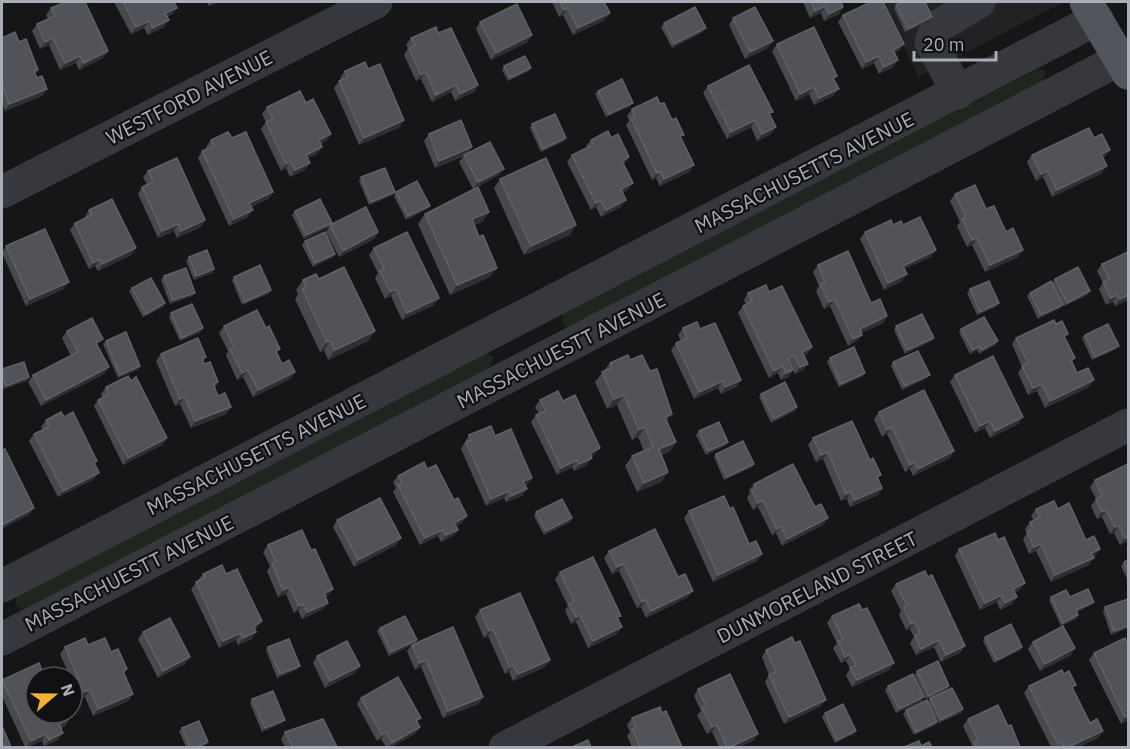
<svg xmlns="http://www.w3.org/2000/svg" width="1130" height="749" font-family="'IBM Plex Sans',sans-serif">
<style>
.built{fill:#222225}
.green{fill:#1e261f}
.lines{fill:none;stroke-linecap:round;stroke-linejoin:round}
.minor{stroke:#37383d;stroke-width:33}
.major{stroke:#53555c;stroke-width:33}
.wall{fill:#47494d}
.shaded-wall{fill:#2f3033}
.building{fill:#525359;stroke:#5f6168;stroke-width:1.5}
.labels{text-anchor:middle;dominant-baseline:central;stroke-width:4.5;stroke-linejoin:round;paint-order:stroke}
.street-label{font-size:20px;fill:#a8adb8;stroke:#111113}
</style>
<rect width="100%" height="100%" fill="#161618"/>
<!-- built -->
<path class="built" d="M881,2H1064L919,77Z"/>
<!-- green -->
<g class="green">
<path d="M1038,69L1046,71L1044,83L570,327L564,326L561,320L564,312Z"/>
<path d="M485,353L494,357L490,368L30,606L21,609L16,605V597Z"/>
</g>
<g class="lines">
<!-- minor -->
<g class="minor">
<path d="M958,93L931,42L937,27L979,2"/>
<path d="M2,192L376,2"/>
<path d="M2,586L1097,19"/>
<path d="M2,639L1128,55"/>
<path d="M505,748L1128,425"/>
</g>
<!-- major -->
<path class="major" d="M1086,2L1128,73"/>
</g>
<!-- wall -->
<g class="wall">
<path d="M114,2H174L177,8L172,14L167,17L169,20L164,27L148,35L144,28L131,34Z"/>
<path d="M207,2H219L209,6Z"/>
<path d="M552,2H604L610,13L605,20L573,35L563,15L559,17Z"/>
<path d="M803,2H841L843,7L839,14L824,21L821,13L810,18Z"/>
<path d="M896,5L930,20L905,32L894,8Z"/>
<path d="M51,8L108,51L103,58L79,70L76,63L60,70L49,45L40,49L32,31L37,24L48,19L46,15Z"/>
<path d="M843,15L899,51L894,53L893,67L879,74L874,63L862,69L838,22Z"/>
<path d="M733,18L768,48L745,59L729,25Z"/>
<path d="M480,22L528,42L491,60L476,29Z"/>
<path d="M664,23L703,32L672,48L661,27Z"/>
<path d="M438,33L478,85L474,92L455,101L451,92L432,102L421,79L416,81L404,55L408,48L406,45L411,38Z"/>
<path d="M2,38L19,42L38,70L35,74L37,78L47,89L42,96L5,111L2,103Z"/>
<path d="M777,44L834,80V95L814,105L809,94L796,101L772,51Z"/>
<path d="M504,66L529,71L508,81L502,70Z"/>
<path d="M368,69L400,127L359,145L334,88L339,81L341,80L340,78L345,71Z"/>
<path d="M708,86L770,115L776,127L771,134L757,141L751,127L727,139L703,93Z"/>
<path d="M598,91L630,106L606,117L595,94Z"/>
<path d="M306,103L331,134L326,141L321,144L322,147L317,154L308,158L305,170L290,177L286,168L281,171L261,129L266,122L262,114L267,107Z"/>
<path d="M660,104L681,139L694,165L689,172L660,186L656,178L652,180L626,125L629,121L627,116L632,109Z"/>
<path d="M532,124L566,138L564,141L541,152L530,128Z"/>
<path d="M429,134L472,147L468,153L499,175L473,189L459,162L464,156L435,168L424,141Z"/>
<path d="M232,138L273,192L268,199L251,207L248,217L229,226L198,158L202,151L207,149L206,147L211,140Z"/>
<path d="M1094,138L1105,157L1103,158L1102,173L1052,197L1043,177L1036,181L1027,162L1032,155Z"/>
<path d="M591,140L625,164L624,165L628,190L622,192L621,207L601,217L596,207L591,210L567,162L572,155L587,148L586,146Z"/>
<path d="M148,171L205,220L201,227L177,238L174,231L158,238L138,194L142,187L147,185L143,177Z"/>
<path d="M361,177L395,192L393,195L369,205L359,181Z"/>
<path d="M500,179L570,235L524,255L494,188Z"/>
<path d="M396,192L430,206L427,209L406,220L394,196Z"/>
<path d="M955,194L986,209L1018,257L985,272L972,245L967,247L957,226L960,222L950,201Z"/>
<path d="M89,210L136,248L131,255L98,271L95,266L89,269L70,230L75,223L86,218L85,217Z"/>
<path d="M295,211L332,223L329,227L304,239L292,215Z"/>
<path d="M489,212L482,222L474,225L490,277L450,295L418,224L425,214Z"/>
<path d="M330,225L378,232L374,239L339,257L326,232Z"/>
<path d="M893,225H903L936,250L931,257L904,269L902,281L884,290L860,239L865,232Z"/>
<path d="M305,241L335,254L333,257L313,267L302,245Z"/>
<path d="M6,246L64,289L26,306L2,253Z"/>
<path d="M374,248L439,298L434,305L402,320L391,296L385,299L375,278L378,273L369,255Z"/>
<path d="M1128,252V300L1115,306L1113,302L1106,305L1099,289L1103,283L1097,271L1102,264Z"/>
<path d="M189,257L214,269L212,273L194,280L186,261Z"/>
<path d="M818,265L871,303L887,316L883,323L861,333L862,335L857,341L848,346L830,306L824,309L816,291L819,286L813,272Z"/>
<path d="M164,276L195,293L192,296L170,304L161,280Z"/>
<path d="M234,277L271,290L268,294L242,305L232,280Z"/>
<path d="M319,279L375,331L368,341L328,360L324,350L320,352L295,299L298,294L296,290L303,280Z"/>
<path d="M1055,279L1090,291L1087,295L1064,306L1052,283Z"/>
<path d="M132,288L163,307L143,317L129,291Z"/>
<path d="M970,289L999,303L996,307L977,315L967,293Z"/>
<path d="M769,292L812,347L807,354L804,356L808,364L803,370L795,374L790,362L789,377L781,380L778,373L769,378L738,313L743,306L746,305L744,300L748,293Z"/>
<path d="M1030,293L1063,305L1060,308L1038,319L1027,296Z"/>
<path d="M171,313L201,332L180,341L169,317Z"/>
<path d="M224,326L277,353L282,364L295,372L290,379L253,397L243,377L237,380L226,355L228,351L219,333Z"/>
<path d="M896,326L934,338L931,341L905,354L894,330Z"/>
<path d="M683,328L700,329L741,380L736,387L721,394L718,388L694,399L671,350L676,343L681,341L678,335Z"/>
<path d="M961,329L995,345L979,354L977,350L970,354L959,332Z"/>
<path d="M67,331L98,347L109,367L104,374L41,406L28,382L33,375L71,356L62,338Z"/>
<path d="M1085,335L1116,349L1092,360L1082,338Z"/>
<path d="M1016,338H1065L1075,358L1072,362L1077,373L1089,387L1045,408L1037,391L1028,395L1018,373L1022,367L1012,344Z"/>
<path d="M106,341L140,366L137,370L118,378L103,344Z"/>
<path d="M161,354L206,357L203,361L204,364L218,382L215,387L218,396L231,407L226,414L191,428L180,404L175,406L156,361Z"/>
<path d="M830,358L863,376L839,387L827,362Z"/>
<path d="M893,362L927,378L902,390L891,366Z"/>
<path d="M610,363L667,421L676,442L669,452L661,455L668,472L661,482L637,492L625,466L632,456L644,451L638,437L632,440L617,405L607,409L595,382Z"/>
<path d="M2,369L27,381L3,389L2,384Z"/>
<path d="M955,375L1023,417L1018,424L990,438L985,428L975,433L950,382Z"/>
<path d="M131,381L167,438L162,445L123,465L94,406L98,400L102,397L101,394L106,387Z"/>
<path d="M761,394L795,411L771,423L759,397Z"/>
<path d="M540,400L563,401L595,454L591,456L587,465L574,471L572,467L557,475L531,422L536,415L539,414L535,407Z"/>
<path d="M879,412L950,458L913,476L910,469L905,472L887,434L882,437L874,419Z"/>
<path d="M64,417L95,464L94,479L58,497L29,441L34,434L43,430L41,427L46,420Z"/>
<path d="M699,431L728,442L726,445L706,455L696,435Z"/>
<path d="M469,435L495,436L532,478L527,485L525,486L527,489L522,496L506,502L504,498L486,506L461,449Z"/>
<path d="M813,438L870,460L882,488L878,495L850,507L847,499L841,501L823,459L816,462L808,445Z"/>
<path d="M716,454L754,464L752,467L724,480L714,457Z"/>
<path d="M1128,464V541L1120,545L1114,533L1110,534L1102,517L1097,519L1091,506L1096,499L1090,487L1095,480Z"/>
<path d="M427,469L462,523L456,526L458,530L453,536L441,542L438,536L420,545L393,492L396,488L393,482L398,476Z"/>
<path d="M754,484L823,525L782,546L776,533L772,535L758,507L753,510L747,498L750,493L749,490Z"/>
<path d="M730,509L757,561L713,582L684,518L689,511Z"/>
<path d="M1036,509H1058L1086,540L1100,549L1095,556L1093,557L1089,565L1051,582L1036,551L1029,554L1023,539L1027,533L1025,529L1030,522L1034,521L1031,516Z"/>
<path d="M536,512L572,518L570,522L544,535L534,516Z"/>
<path d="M337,520L401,538L396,545L354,567L333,527Z"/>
<path d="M268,545L328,596L326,597L328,603L323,609L302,619L298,610L294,613L286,594L278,597L267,571L270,566L263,552Z"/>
<path d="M959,549L1020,590L1015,592L1017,597L1012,604L1000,610L997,602L980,610L955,556Z"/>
<path d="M609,551L678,577L688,597L646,618L641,607L637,608L619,571L612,574L604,558Z"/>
<path d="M1128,560V581L1121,566L1124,562Z"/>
<path d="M560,572L618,619L617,634L588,648L576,622L571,624L565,610L568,606L555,579Z"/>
<path d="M203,574H226L257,628L255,629L252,639L238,645L236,640L219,648L191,589Z"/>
<path d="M896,584L960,653L941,662L934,647L916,655L910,643L914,637L910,629L906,630L899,615L901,611L891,591Z"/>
<path d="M1051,597L1094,602L1091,605L1077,612L1076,619L1061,626L1049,600Z"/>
<path d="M1128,599V628L1111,635L1103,611L1105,607Z"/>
<path d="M480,610L550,660L545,667L513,681L509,672L505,674L488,636L484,638L475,617Z"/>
<path d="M862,610L894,663L889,670L852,687L846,675L850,669L846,661L841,663L833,648L837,643L827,623L832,616Z"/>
<path d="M380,628L415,643L483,697L478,704L443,718L421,667L415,670L407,651L412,645L389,656L377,631Z"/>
<path d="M143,632L185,664L158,678L138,639Z"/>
<path d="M985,637L1022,647L1020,650L994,663L983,641Z"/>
<path d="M1033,642L1075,648L1071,655L1040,671L1028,649Z"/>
<path d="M88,645L111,652L127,669L124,673L128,701L93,716L85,697L79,699L72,682V677H70L60,654L65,647Z"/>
<path d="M268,647L298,669L277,678L266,650Z"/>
<path d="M766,650L821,706L784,724L765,682L769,675L762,657Z"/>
<path d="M1094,653L1128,720L1121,724L1089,660Z"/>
<path d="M317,656L360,666L355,673L325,688L313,663Z"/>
<path d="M42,671L69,719L65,726L61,728L58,740L44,746L42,741L27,747H25L2,696V681Z"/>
<path d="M917,671L947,689L926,699L915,675Z"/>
<path d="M888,686L922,701L896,713L885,690Z"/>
<path d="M1029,686L1073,689L1090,723L1103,731L1098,738L1078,747H1051L1024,693Z"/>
<path d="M698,689L754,740L739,747H719L712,732L707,734L697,715L701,711L694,696Z"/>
<path d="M361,698L421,718L417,722L420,727L415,734L391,747H386L381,739L377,741L357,704Z"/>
<path d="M930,698L963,709L961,713L939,723L928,702Z"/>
<path d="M252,699L282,723L262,732L250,703Z"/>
<path d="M906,710L935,725L914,735L903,714Z"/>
<path d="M662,713L682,747H632L627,736L630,732L627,725L632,718Z"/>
<path d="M825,713L854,734L835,743L822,717Z"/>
<path d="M968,719L1008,726L1020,747H970L972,745L963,726Z"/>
<path d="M182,728L205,746L202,747H186L179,731Z"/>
<path d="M285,732L337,747H285L281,739Z"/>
</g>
<!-- shaded-wall -->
<g class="shaded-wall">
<path d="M212,2H219L209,6Z"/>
<path d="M826,6L821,13L810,18L815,11Z"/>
<path d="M843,7L839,14L824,21L829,14Z"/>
<path d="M177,8L172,14L160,20L165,13Z"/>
<path d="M568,8L563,15L559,17L564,10Z"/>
<path d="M610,13L605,20L573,35L578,28Z"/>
<path d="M932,17L930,20L905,32L908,29Z"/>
<path d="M169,20L164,27L148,35L153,28Z"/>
<path d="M149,21L144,28L131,34L136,27Z"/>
<path d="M706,28L703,32L672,48L674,44Z"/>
<path d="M532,35L528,42L491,60L496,53Z"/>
<path d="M53,38L49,45L40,49L45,42Z"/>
<path d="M773,41L768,48L745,59L750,52Z"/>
<path d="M904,44L899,51L888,57L893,50Z"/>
<path d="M108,51L103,58L79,70L84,63Z"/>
<path d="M80,56L76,63L60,70L65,63Z"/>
<path d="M879,56L874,63L862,69L866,62Z"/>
<path d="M898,60L893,67L879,74L884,67Z"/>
<path d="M531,68L529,71L508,81L510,78Z"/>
<path d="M426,72L421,79L416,81L421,75Z"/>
<path d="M456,85L451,92L432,102L436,95Z"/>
<path d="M478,85L474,92L455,101L460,94Z"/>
<path d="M814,87L809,94L796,101L800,94Z"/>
<path d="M47,89L42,96L5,111L9,104Z"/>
<path d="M839,89L834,95L814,105L819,98Z"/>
<path d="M633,103L630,106L606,117L609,114Z"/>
<path d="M404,120L400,127L359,145L364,138Z"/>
<path d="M755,120L751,127L727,139L731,132Z"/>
<path d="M776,127L771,134L757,141L762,134Z"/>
<path d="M331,134L326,141L314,147L319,140Z"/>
<path d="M566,138L564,141L541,152L543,149Z"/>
<path d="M322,147L317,154L301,161L306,155Z"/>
<path d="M472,147L467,154L435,168L439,161Z"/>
<path d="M1110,150L1105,157L1096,161L1101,154Z"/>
<path d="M629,157L625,164L617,168L622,161Z"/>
<path d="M290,161L286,168L281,171L286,164Z"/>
<path d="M310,163L305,170L290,177L295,170Z"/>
<path d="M694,165L689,172L660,186L664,179Z"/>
<path d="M1107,166L1102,173L1052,197L1057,190Z"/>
<path d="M504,169L499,175L473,189L478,182Z"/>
<path d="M1048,171L1043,177L1036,181L1041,174Z"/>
<path d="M661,172L656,178L652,180L657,173Z"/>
<path d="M633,183L628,190L616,196L621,189Z"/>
<path d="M273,192L268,199L244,210L249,203Z"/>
<path d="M395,192L393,195L369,205L371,202Z"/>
<path d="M626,200L621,207L601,217L606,210Z"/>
<path d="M601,201L596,207L591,210L596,203Z"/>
<path d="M430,206L427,209L406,220L408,216Z"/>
<path d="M253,210L248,217L229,226L234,219Z"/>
<path d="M489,212L482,222L465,229L472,219Z"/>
<path d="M205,220L201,227L177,238L181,231Z"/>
<path d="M332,223L329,227L304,239L306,235Z"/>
<path d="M178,224L174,231L158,238L162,231Z"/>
<path d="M576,225L570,235L524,255L531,246Z"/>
<path d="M378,232L374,239L339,257L343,251Z"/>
<path d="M977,238L972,245L967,247L972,240Z"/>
<path d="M136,248L131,255L98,271L102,264Z"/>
<path d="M936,250L931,257L898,272L903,266Z"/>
<path d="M1023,250L1018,257L985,272L990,265Z"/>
<path d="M335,254L333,257L313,267L315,263Z"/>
<path d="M100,259L95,266L89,269L93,263Z"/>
<path d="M497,268L490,277L450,295L457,285Z"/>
<path d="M214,269L212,273L194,280L196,276Z"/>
<path d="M907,274L902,281L884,290L888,283Z"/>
<path d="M69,282L64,289L26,306L30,299Z"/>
<path d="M396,289L391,296L385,299L390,292Z"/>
<path d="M271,290L268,294L242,305L245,302Z"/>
<path d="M1090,291L1087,295L1064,306L1067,303Z"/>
<path d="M195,293L192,296L170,304L173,300Z"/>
<path d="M1117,295L1113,302L1106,305L1111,298Z"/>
<path d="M1128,295V300L1115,306L1120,299Z"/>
<path d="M439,298L434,305L402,320L407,313Z"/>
<path d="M835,299L830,306L824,309L829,302Z"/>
<path d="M165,303L163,307L143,317L146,314Z"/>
<path d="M999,303L996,307L977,315L980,312Z"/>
<path d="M1063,305L1060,308L1038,319L1041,315Z"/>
<path d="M887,316L883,323L855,336L860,329Z"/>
<path d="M203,328L201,332L180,341L182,338Z"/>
<path d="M375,331L368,341L328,360L335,350Z"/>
<path d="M862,335L857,341L848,346L853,339Z"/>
<path d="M934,338L931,341L905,354L907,350Z"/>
<path d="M330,341L324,350L320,352L327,342Z"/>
<path d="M998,341L995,345L979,354L982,350Z"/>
<path d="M980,346L977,350L970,354L973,350Z"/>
<path d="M1119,346L1116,349L1092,360L1095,357Z"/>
<path d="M812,347L807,354L797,359L802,352Z"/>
<path d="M808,364L803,370L795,374L800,367Z"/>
<path d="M140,366L137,370L118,378L120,375Z"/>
<path d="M783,366L778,373L769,378L774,371Z"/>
<path d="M109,367L104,374L41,406L46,400Z"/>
<path d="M248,370L243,377L237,380L242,373Z"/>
<path d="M793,370L789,377L781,380L786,373Z"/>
<path d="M295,372L290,379L253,397L258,390Z"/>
<path d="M865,373L863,376L839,387L841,384Z"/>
<path d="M930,375L927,378L902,390L905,386Z"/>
<path d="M29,377L27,381L3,389L6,386Z"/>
<path d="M741,380L736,387L721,394L725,387Z"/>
<path d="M1094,380L1089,387L1045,408L1050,401Z"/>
<path d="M723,381L718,388L694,399L699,392Z"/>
<path d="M1042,384L1037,391L1028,395L1033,388Z"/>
<path d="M624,395L617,405L607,409L614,399Z"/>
<path d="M185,397L180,404L175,406L180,399Z"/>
<path d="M231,407L226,414L191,428L195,421Z"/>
<path d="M797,407L795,411L771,423L774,419Z"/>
<path d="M672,414L665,424V417Z"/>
<path d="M1023,417L1018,424L990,438L995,431Z"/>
<path d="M990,421L985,428L975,433L980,426Z"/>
<path d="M645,427L638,437L632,440L639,430Z"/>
<path d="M892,427L887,434L882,437L887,430Z"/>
<path d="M167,438L162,445L123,465L128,458Z"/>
<path d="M676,442L669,452L652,459L659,449Z"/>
<path d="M728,442L726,445L706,455L708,451Z"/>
<path d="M600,448L595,454L585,460L590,453Z"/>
<path d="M954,451L950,458L913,476L918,469Z"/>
<path d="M828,452L823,459L816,462L821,455Z"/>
<path d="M592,458L587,465L574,471L579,464Z"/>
<path d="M577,460L572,467L557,475L561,468Z"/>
<path d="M915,462L910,469L905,472L910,465Z"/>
<path d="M754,464L752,467L724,480L727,477Z"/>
<path d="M668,472L661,482L637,492L644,483Z"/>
<path d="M99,473L94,479L58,497L63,491Z"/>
<path d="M532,478L527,485L518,488L523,481Z"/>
<path d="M882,488L878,495L850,507L855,500Z"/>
<path d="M527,489L522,496L506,502L511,496Z"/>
<path d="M509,491L504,498L486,506L491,499Z"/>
<path d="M851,492L847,499L841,501L846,494Z"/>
<path d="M763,500L758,507L753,510L758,503Z"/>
<path d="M34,508L29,515L2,529V525Z"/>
<path d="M1106,510L1102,517L1097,519L1102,512Z"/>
<path d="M467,516L462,523L450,530L454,523Z"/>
<path d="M572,518L570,522L544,535L546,531Z"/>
<path d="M828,518L823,525L782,546L787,539Z"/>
<path d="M781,526L776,533L772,535L777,529Z"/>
<path d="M1119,526L1114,533L1110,534L1115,527Z"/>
<path d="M443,530L438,536L420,545L425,538Z"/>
<path d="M458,530L453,536L441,542L446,535Z"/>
<path d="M1128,537V541L1120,545L1125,538Z"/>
<path d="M401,538L396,545L354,567L358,560Z"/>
<path d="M1041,544L1036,551L1029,554L1034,547Z"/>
<path d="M1100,549L1095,556L1087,560L1091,553Z"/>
<path d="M762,554L757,561L713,582L718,575Z"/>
<path d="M1094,558L1089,565L1051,582L1055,575Z"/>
<path d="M624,564L619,571L612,574L617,567Z"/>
<path d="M1025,583L1020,590L1008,595L1013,589Z"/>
<path d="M290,587L286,594L278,597L283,590Z"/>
<path d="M333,589L328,596L320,600L324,593Z"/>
<path d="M693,591L688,597L646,618L651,611Z"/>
<path d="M1002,595L997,602L980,610L985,603Z"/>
<path d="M1017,597L1012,604L1000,610L1005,603Z"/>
<path d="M646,600L641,607L637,608L642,602Z"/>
<path d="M1094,602L1091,605L1073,614L1076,610Z"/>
<path d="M328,603L323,609L302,619L307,612Z"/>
<path d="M303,604L298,610L294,613L299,606Z"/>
<path d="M580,615L576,622L571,624L576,617Z"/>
<path d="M1078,615L1076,619L1061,626L1063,623Z"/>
<path d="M262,621L257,628L249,633L254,626Z"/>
<path d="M915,622L910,629L906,630L911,624Z"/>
<path d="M1128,626V628L1111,635L1114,631Z"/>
<path d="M622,627L617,634L588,648L593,641Z"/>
<path d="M493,629L488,636L484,638L489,631Z"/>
<path d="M256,632L252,639L238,645L243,638Z"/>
<path d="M241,633L236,640L219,648L223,641Z"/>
<path d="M417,640L415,644L389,656L391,652Z"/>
<path d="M939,640L934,647L916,655L921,649Z"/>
<path d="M965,646L960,653L941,662L946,655Z"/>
<path d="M1022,647L1020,650L994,663L997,660Z"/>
<path d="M1075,648L1071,655L1040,671L1045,664Z"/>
<path d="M850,654L846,661L841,663L845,657Z"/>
<path d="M190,657L185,664L158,678L163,671Z"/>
<path d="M426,660L421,667L415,670L420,663Z"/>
<path d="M550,660L545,667L513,681L518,674Z"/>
<path d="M894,663L889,670L852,687L857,680Z"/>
<path d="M513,665L509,672L505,674L510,667Z"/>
<path d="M300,666L298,669L277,678L280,674Z"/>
<path d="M360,666L355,673L325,688L330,681Z"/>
<path d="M949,686L947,689L926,699L929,696Z"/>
<path d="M90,690L85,697L79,699L84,692Z"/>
<path d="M133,694L128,701L93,716L98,709Z"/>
<path d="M483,697L478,704L443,718L448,711Z"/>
<path d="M924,697L922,701L896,713L899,709Z"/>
<path d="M826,700L821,706L784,724L789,717Z"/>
<path d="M963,709L961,713L939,723L941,720Z"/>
<path d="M1128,716V720L1121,724L1125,717Z"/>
<path d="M69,719L65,726L54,731L59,724Z"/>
<path d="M285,720L282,723L262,732L265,728Z"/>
<path d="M937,722L935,725L914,735L916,732Z"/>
<path d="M717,725L712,732L707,734L712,727Z"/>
<path d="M420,727L415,734L391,747H388L392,743Z"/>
<path d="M856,731L854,734L835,743L837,740Z"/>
<path d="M1103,731L1098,738L1078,747H1068Z"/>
<path d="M386,732L381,739L377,741L382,735Z"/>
<path d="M63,733L58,740L44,746L49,740Z"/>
<path d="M46,734L42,741L26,747L31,741Z"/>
<path d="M758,734L754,740L739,747H730Z"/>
<path d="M208,742L205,746L202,747H197Z"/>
</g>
<!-- building -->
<g class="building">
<path d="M66,2H85L108,51L84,63L80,56L65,63L53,38L45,42L37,24L55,16L51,8Z"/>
<path d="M123,2H174L177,8L165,13L169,20L153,28L149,21L136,27Z"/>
<path d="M560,2H604L610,13L578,28L568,8L564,10Z"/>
<path d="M811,2H841L843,7L829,14L826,6L815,11Z"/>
<path d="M871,2H883L904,44L893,50L898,60L884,67L879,56L866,62L843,15Z"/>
<path d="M903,2H925L932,17L908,29L896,5Z"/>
<path d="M517,4L532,35L496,53L480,22Z"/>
<path d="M695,7L706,28L674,44L664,23Z"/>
<path d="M755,7L773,41L750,52L733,18Z"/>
<path d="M436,27L438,33L451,28L478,85L460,94L456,85L436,95L426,72L421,75L409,48L415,45L411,38Z"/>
<path d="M814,27L837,76L833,78L839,89L819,98L814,87L800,94L777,44Z"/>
<path d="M15,32L19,42L26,39L38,70L34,71L37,78L42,76L47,89L9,104L2,85V38Z"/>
<path d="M525,56L531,68L510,78L504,66Z"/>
<path d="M365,62L368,69L380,64L404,120L364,138L339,81L348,77L345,71Z"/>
<path d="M749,65L773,112L769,113L776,127L762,134L755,120L731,132L708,86Z"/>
<path d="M622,79L633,103L609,114L598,91Z"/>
<path d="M300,91L306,103L313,99L331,134L319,140L322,147L306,155L310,163L295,170L290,161L286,164L266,122L273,119L267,107Z"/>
<path d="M657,97L660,104L664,103L672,120L676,118L684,135L680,136L694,165L664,179L661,172L657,173L631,118L635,116L632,109Z"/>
<path d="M555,114L566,138L543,149L532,124Z"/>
<path d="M461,120L472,147L439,161L429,134Z"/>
<path d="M1089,128L1094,138L1102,134L1110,150L1101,154L1107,166L1057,190L1048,171L1041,174L1032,155Z"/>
<path d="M608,131L611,138L618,134L629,157L622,161L633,183L621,189L626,200L606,210L601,201L596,203L572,155L593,145L591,140Z"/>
<path d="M228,132L232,138L246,132L273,192L249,203L253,210L234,219L202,151L214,146L211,140Z"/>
<path d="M490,142L504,169L478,182L464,155Z"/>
<path d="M177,158L205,220L181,231L178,224L162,231L142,187L153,182L148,171Z"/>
<path d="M546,158L576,225L531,246L500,179Z"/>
<path d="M385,168L395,192L371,202L361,177Z"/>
<path d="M417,181L430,206L408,216L396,192Z"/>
<path d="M975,185L986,209L994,206L1006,232L1013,228L1023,250L990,265L977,238L972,240L962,219L966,218L955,194Z"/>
<path d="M478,187L489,212L472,219L479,237L483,235L497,268L457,285L425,214Z"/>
<path d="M112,199L136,248L102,264L100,259L93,263L75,223L92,215L89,210Z"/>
<path d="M320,199L332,223L306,235L295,211Z"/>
<path d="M366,207L378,232L343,251L330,225Z"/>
<path d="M920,217L936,250L903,266L907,274L888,283L865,232L891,220L893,225L901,221L903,225Z"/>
<path d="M45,229L69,282L30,299L6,246Z"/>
<path d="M325,232L335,254L315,263L305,241Z"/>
<path d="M407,232L439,298L407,313L396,289L390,292L380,271L384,269L374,248Z"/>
<path d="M207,250L214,269L196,276L189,257Z"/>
<path d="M848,251L871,303L880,299L887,316L860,329L862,335L853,339L835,299L829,302L820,284L825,282L818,265Z"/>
<path d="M1128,252V295L1120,299L1117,295L1111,298L1103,282L1109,279L1102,264Z"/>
<path d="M260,265L271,290L245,302L234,277Z"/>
<path d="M344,267L375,331L335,350L330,341L327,342L302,289L306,287L303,280L316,274L319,279Z"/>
<path d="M1078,267L1090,291L1067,303L1055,279Z"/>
<path d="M186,268L195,293L173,300L164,276Z"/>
<path d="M151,278L165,303L146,314L132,288Z"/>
<path d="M989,281L999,303L980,312L970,289Z"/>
<path d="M1051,281L1063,305L1041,315L1030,293Z"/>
<path d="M766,285L769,292L782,286L812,347L802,352L808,364L800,367L794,355L788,358L793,370L786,373L783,366L774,371L743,306L752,301L748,293Z"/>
<path d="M192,304L203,328L182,338L171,313Z"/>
<path d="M257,310L266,328L269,326L280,349L276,351L282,364L289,360L295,372L258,390L248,370L242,373L230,349L234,347L224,326Z"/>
<path d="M922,314L934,338L907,350L896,326Z"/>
<path d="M984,317L998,341L982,350L980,346L973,350L961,329Z"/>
<path d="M92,318L103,339L96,343L109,367L46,400L33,375L78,352L67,331Z"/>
<path d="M1054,320L1056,324L1062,321L1068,334L1064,336L1075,358L1071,360L1077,373L1088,368L1094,380L1050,401L1042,384L1033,388L1022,366L1028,363L1016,338Z"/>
<path d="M697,322L700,329L715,323L741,380L725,387L723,381L699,392L676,343L687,338L683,328Z"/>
<path d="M1108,324L1119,346L1095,357L1085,335Z"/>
<path d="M126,332L140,366L120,375L106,341Z"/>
<path d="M198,338L206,357L202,358L204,364L210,362L218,382L213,384L218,396L225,393L231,407L195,421L185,397L180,399L161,354Z"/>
<path d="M854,347L865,373L841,384L830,358Z"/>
<path d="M918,351L930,375L905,386L893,362Z"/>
<path d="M628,355L630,360L642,355L650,371L657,369L672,414L665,417L676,442L659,449L668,472L644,483L632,456L653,447L645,427L639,430L624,395L614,399L602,372L612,368L610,363Z"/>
<path d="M993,356L1023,417L995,431L990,421L980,426L955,375Z"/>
<path d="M24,362L29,377L6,386L2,373V369Z"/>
<path d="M128,376L131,381L136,377L167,438L128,458L98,400L109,394L106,387Z"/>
<path d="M785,382L797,407L774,419L761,394Z"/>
<path d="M924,390L954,451L918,469L915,462L910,465L892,427L887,430L879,412Z"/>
<path d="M558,391L563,401L575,395L600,448L590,453L592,458L579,464L577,460L561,468L536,415L546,411L540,400Z"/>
<path d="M61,412L64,417L73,412L97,461L94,462L99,473L63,491L34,434L49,427L46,420Z"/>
<path d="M852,421L870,460L873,458L881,475L877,477L882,488L855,500L851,492L846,494L828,452L821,455L813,438Z"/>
<path d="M719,422L728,442L708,451L699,431Z"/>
<path d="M491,426L495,436L511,429L532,478L523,481L527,489L511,496L509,491L491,499L466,442L471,440L469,435Z"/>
<path d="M743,441L754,464L727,477L716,454Z"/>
<path d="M5,449L34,508L2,525V450Z"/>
<path d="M424,462L427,469L436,465L454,500L458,498L467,516L454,523L458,530L446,535L443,530L425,538L398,485L402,483L398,476Z"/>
<path d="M793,464L815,507L821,504L828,518L787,539L781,526L777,529L763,500L758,503L752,491L756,489L754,484Z"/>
<path d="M1128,464V537L1125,538L1119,526L1115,527L1106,510L1102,512L1096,499L1102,496L1095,480Z"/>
<path d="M724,496L730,509L733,507L749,544L756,541L762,554L718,575L689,511Z"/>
<path d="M380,498L401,538L358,560L337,520Z"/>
<path d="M562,499L572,518L546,531L536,512Z"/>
<path d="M1054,501L1058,509L1069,503L1086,540L1094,536L1100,549L1091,553L1094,558L1055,575L1041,544L1034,547L1027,532L1033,529L1030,522L1040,517L1036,509Z"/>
<path d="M655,529L678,577L685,574L693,591L651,611L646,600L642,602L624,564L617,567L609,551Z"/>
<path d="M302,530L311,550L315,549L333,589L324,593L328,603L307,612L303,604L299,606L290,587L283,590L272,564L276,562L268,545Z"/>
<path d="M995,533L998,540L1004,537L1025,583L1013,589L1017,597L1005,603L1002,595L985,603L959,549Z"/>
<path d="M593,557L621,616L617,617L622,627L593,641L580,615L576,617L569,604L574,602L560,572Z"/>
<path d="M1128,560V572L1124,562Z"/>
<path d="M222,565L226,574L237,569L262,621L254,626L256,632L243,638L241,633L223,641L196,582L205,577L203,574Z"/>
<path d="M925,571L928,577L932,575L965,646L946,655L939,640L921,649L915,636L920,633L915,622L911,624L904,608L907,606L896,584Z"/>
<path d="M1088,589L1094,602L1076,610L1078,615L1063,623L1051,597L1066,590L1070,597Z"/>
<path d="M520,593L550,660L518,674L513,665L510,667L493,629L489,631L480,610Z"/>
<path d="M1128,599V626L1114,631L1105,607Z"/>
<path d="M859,604L862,610L867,608L894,663L857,680L850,668L856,665L850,654L845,657L838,641L843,639L832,616Z"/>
<path d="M405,616L417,640L391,652L380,628Z"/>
<path d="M170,618L190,657L163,671L143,632Z"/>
<path d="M1011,624L1022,647L997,660L985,637Z"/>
<path d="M1063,626L1075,648L1045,664L1033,642Z"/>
<path d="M453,627L483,697L448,711L426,660L420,663L412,645Z"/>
<path d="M792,637L795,643L800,641L826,700L789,717L769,675L776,672L766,650Z"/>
<path d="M85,638L88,645L105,638L111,652L118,649L127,669L123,671L133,694L98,709L90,690L84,692L65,647Z"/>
<path d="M1125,638L1127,642L1128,641V716L1125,717L1094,653Z"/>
<path d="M289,639L300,666L280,674L268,647Z"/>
<path d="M347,641L360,666L330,681L317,656Z"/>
<path d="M938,661L949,686L929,696L917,671Z"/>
<path d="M39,663L42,671L46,670L50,677H36V713H66L69,719L59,724L63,733L49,740L46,734L31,741L2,680Z"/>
<path d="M1062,670L1064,674L1069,671L1076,685L1072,687L1090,723L1097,719L1103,731L1068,747H1064L1061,742L1058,744L1029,686Z"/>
<path d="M730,674L758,734L730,747H727L717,725L712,727L702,708L706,706L698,689Z"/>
<path d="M913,674L924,697L899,709L888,686Z"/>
<path d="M398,677L421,718L416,720L420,727L392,743L386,732L382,735L361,698Z"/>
<path d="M952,688L963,709L941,720L930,698Z"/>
<path d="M273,691L285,720L265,728L252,699Z"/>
<path d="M927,700L937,722L916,732L906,710Z"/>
<path d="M843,704L856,731L837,740L825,713Z"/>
<path d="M998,705L1008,726L1011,725L1020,747H976L974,742L978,740L968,719Z"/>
<path d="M660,707L662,713L666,711L682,747H640L632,729L636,728L632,718Z"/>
<path d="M323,719L337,747H293L285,732Z"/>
<path d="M199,721L208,742L197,747H190L182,728Z"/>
<path d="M2,726L11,747H2Z"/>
<path d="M588,740L591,747H572Z"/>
<path d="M919,741L921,746L929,742L932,747H904Z"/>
</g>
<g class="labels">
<!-- street labels -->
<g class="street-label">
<text transform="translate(189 97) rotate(-27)">WESTFORD AVENUE</text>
<text transform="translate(804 172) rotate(-27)">MASSACHUSETTS AVENUE</text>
<text transform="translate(561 350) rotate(-27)">MASSACHUESTT AVENUE</text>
<text transform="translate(256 454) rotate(-27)">MASSACHUSETTS AVENUE</text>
<text transform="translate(129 573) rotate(-27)">MASSACHUESTT AVENUE</text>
<text transform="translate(817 587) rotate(-27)">DUNMORELAND STREET</text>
</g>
</g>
<!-- border -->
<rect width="1130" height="749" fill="none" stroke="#a8adb8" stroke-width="6"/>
<!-- north arrow -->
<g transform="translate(54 695) rotate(70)"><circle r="28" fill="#111113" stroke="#4d4f55" stroke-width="1.5"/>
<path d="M0-4.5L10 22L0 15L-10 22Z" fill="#f2b134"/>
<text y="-9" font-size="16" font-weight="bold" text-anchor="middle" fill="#a8adb8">N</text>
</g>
<!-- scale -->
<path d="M914 51v9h82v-9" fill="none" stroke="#a8adb8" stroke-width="3"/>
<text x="923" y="51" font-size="18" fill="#a8adb8" stroke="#111113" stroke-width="4.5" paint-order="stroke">20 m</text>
</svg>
